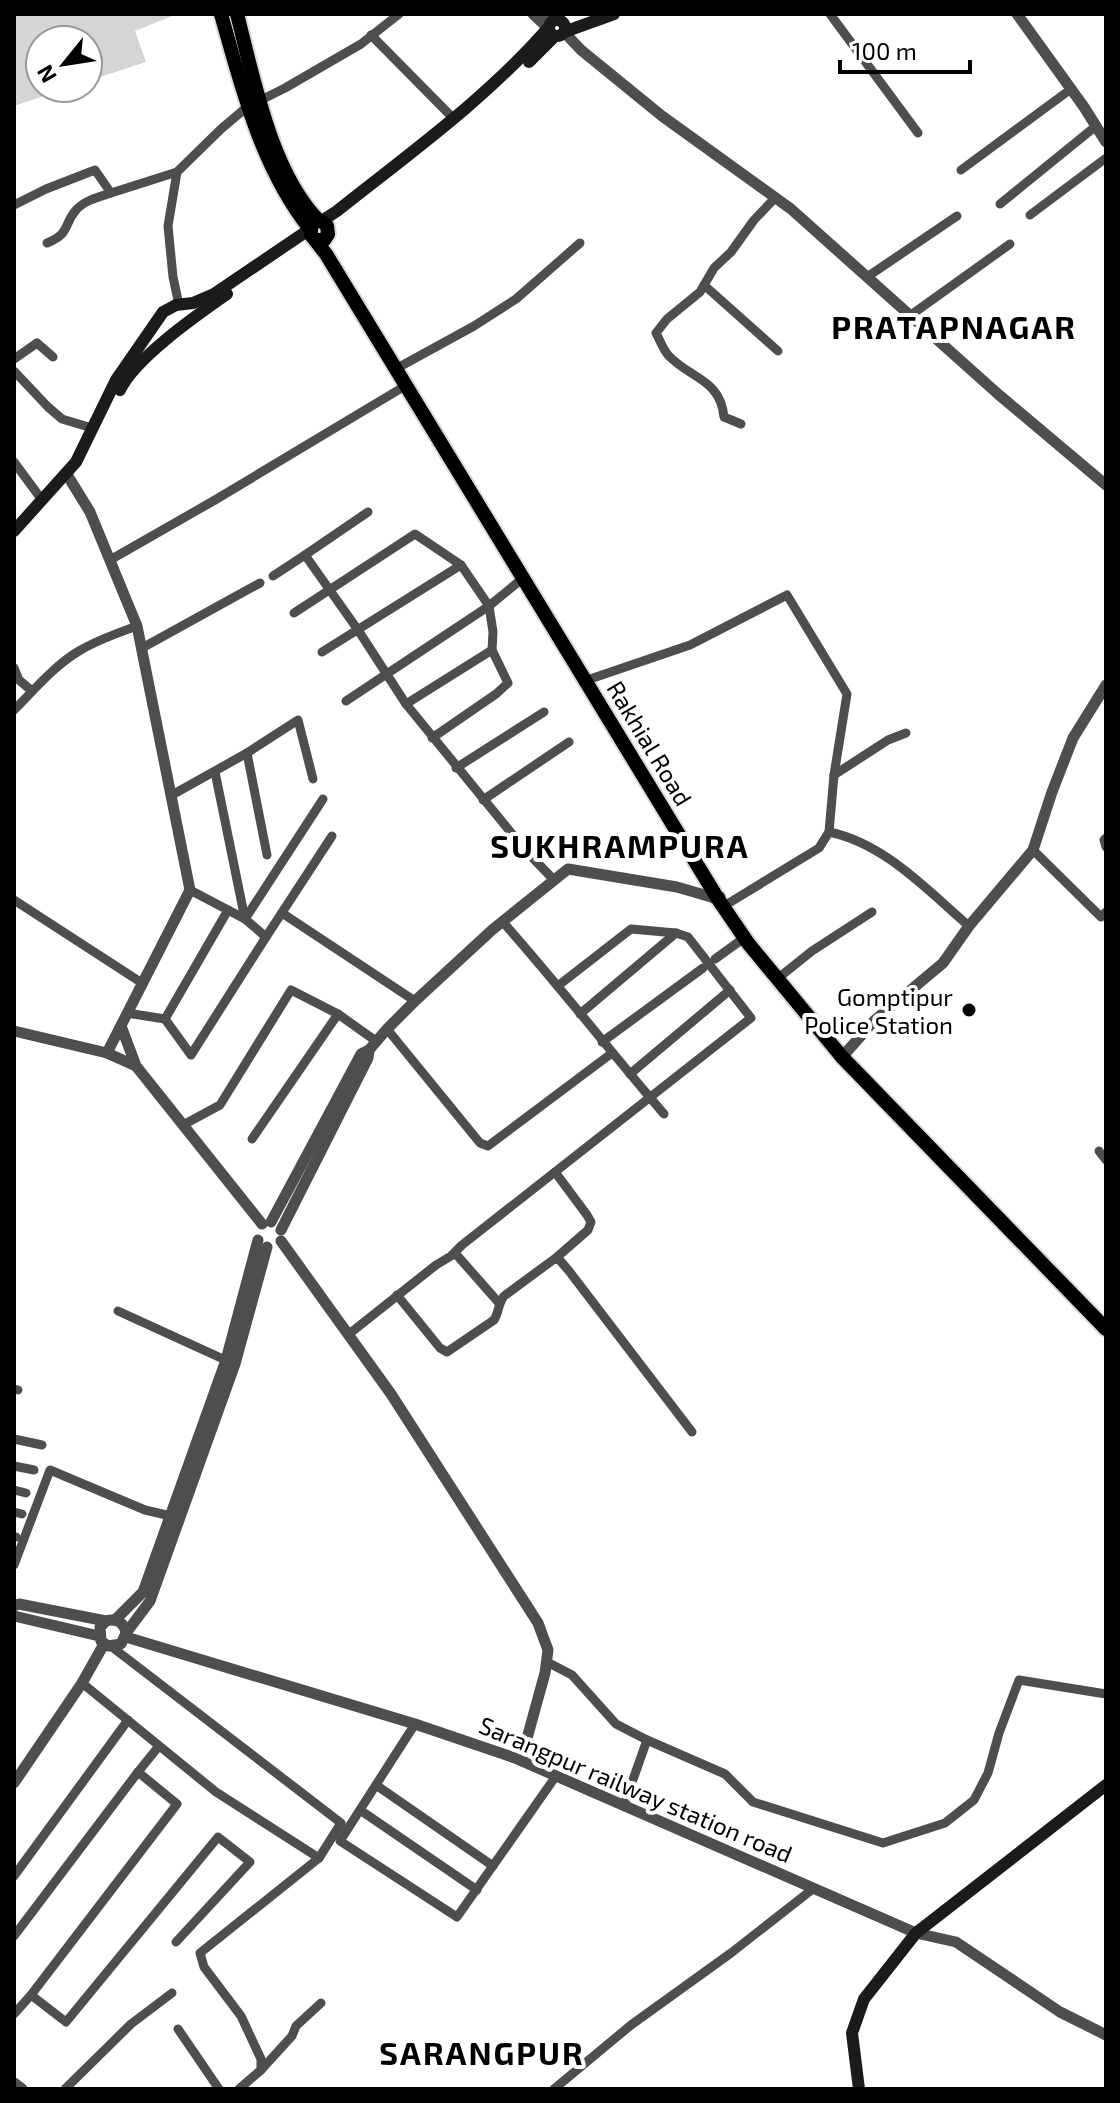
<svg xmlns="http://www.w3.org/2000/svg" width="1120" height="2103" font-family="'Exo 2',sans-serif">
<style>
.green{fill:#d5d5d5}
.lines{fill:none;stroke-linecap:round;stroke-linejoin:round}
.primary-casing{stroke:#dbdbdb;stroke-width:18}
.minor{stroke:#4e4e4e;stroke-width:9}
.tertiary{stroke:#4e4e4e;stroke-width:11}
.secondary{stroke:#1b1b1b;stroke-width:12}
.primary{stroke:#000;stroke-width:14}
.poi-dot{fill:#000;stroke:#fff;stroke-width:3}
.labels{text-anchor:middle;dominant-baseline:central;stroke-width:8;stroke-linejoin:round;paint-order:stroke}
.street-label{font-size:24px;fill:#000;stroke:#fff}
.poi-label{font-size:24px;fill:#000;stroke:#fff;text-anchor:end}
.district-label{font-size:32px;font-weight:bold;letter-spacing:2px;fill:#000;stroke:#fff}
</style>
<rect width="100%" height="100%" fill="#fff"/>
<!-- green -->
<path class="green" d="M14,14H177L135,31L146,62L88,81V40H40V88H68L14,106Z"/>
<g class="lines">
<!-- primary casing -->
<g class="primary-casing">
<g id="primary">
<path d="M221,14C242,88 261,167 310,229"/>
<path d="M237,14C254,80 271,172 319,221"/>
<path d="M315,240H324L328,234L327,226C322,220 317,220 311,225V235L326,254C455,469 588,683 718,899L748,943L842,1057L1106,1329"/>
</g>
</g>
<!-- minor -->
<g class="minor">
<path d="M830,14L918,133"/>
<path d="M371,35L453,118"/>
<path d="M961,170L1071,89"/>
<path d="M1000,204L1096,126"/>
<path d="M14,205L46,189L95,170L111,193L177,172"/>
<path d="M1030,215L1106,158"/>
<path d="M47,243C71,233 63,225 76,210C85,200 99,197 111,193"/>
<path d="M867,277L957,216"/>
<path d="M704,285L778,351"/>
<path d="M179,305L173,277L168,226L177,172L221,129L247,107L285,88L361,44L399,14"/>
<path d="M911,315L1010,244"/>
<path d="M14,359L37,343L53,357"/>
<path d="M401,366L474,326L516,299L580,243"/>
<path d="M14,371L48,407L62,419L92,428"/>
<path d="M741,424L724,417C720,379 691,379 669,356C663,350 660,340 656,333L667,319L700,292L714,268L731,252L754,220L775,198"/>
<path d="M14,462L42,500"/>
<path d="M305,555L368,512"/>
<path d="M110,560L215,500L405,386"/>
<path d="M273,576L305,555L358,630L406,704L526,851L554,880"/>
<path d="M294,613L415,534L461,565L489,606L493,632L492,650L508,683L496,694L432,738"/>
<path d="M142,648L260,583"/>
<path d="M322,652L461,565"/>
<path d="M14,668L19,680L32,691"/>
<path d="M593,678L690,645L787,595L847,694L834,775"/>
<path d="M346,701L489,606L523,578"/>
<path d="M406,704L492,650"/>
<path d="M14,710C34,690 55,665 79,651C97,640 118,633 137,626"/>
<path d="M247,753L267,855"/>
<path d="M456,768L544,712"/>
<path d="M172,795L247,753L298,720L313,779"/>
<path d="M483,800L569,742"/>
<path d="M829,832C884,843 927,890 969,926"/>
<path d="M1106,838L1104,840L1106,847"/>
<path d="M1033,850L1101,917L1106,912"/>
<path d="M14,900L142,983"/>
<path d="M729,903L819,848L829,832L834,775L888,740L906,733"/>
<path d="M228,910L245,919L323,799"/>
<path d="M282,913L415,1001"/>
<path d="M502,921C558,984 609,1050 664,1114"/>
<path d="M266,937L332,836"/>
<path d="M715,959L744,938"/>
<path d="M782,975L812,951L872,912"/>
<path d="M127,1013L165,1019L228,910L190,890"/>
<path d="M580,1014L676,933"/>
<path d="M165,1019L191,1055L266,937L245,919L215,772"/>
<path d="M387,1029L480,1143L488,1146L612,1053"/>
<path d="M602,1042L703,968"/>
<path d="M630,1074L730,990"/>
<path d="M183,1125L220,1105L291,990L338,1014L376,1041"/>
<path d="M252,1139L338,1014"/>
<path d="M1099,1151L1106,1160"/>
<path d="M555,1172L587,1215L591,1222L588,1230L557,1257"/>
<path d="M455,1253L499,1303"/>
<path d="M397,1295L440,1348L447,1352L494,1320C499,1312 498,1304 504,1296L557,1257L569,1271L692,1432"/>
<path d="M118,1311L232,1363"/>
<path d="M349,1334L436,1265L451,1256L462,1245L751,1018L688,937L676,933L631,929L559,985"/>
<path d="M14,1389L18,1390"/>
<path d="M14,1439L42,1445"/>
<path d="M14,1466L34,1470"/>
<path d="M14,1490L26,1493"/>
<path d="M14,1512L22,1514"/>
<path d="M14,1537H16"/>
<path d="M14,1565L50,1470L145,1510L171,1516"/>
<path d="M112,1647L341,1823L319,1858L200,1953L204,1967L241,2016L261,2059V2070L239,2089"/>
<path d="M547,1662L572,1675L616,1724L647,1740L624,1805"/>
<path d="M82,1683L216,1792L319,1858"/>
<path d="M415,1724L340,1841L457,1917L556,1776"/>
<path d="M647,1740L725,1774L753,1802L883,1843L945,1823L974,1800L988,1773L999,1733L1019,1680L1106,1694"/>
<path d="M376,1785L493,1866"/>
<path d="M360,1810L477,1890"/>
<path d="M14,1876L128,1720"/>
<path d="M14,1936L138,1772"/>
<path d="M31,1995L177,1804L138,1772L159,1746"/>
<path d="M14,2014L31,1995L66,2022L218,1837L250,1862L176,1942"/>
<path d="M178,2029L219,2089"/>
<path d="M261,2070L292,2036L296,2026L321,2003"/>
<path d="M65,2089L131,2024L172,1993"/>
<path d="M554,2089L631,2025L731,1953L814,1888"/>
</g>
<!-- tertiary -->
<g class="tertiary">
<path d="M533,14L548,28"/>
<path d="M547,14L555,20"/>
<path d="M1017,14L1084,107L1106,142"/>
<path d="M564,32L581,50L662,116L791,209L998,394L1106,485"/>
<path d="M66,473L90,512L137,626L190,890L107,1053"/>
<path d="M121,1026L136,1066L262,1224"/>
<path d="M14,1031L107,1053L136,1066"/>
<path d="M842,1057L875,1020L943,963L969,926L1033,850L1052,792L1073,738L1106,685"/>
<path d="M271,1222L361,1054L369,1050L387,1029L415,1001L492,930L568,869L677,887L718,899L720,897"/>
<path d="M281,1230L368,1058L369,1050"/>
<path d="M281,1241L391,1394L538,1623L548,1650L545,1673L521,1760"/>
<path d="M14,1606L19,1604L106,1621C116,1618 124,1622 126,1633L121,1644L108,1646L101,1641L100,1627L106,1621"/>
<path d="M14,1616L99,1636"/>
<path d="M115,1620L143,1592L226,1360L258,1240"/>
<path d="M126,1633L150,1601L235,1364L267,1247"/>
<path d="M126,1637L415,1724L515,1758L916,1933L956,1942L1060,2012L1106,2035"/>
<path d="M14,1783L82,1683L104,1644"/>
<path d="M14,2083L22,2089"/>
</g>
<!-- secondary -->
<g class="secondary">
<circle cx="557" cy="28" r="8"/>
<path d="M564,32L614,14"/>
<path d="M529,62L555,36"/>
<path d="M320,222L337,211C410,153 487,98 548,28"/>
<path d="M120,390C135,358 197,315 227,294"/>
<path d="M14,531L76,462L116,380L163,312L176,305L193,303L214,294L310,229"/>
<path d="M859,2089L852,2033L864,1999L916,1933L1106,1785"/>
</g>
<!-- primary -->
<use href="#primary" class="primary"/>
</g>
<!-- markers -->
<circle class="poi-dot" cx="969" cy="1010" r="8"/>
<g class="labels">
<!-- street labels -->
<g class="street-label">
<text transform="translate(650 743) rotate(59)">Rakhial Road</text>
<text transform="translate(636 1789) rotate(23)">Sarangpur railway station road</text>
</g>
<!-- poi labels -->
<g class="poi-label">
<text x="953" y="996">Gomptipur<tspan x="953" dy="28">Police Station</tspan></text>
</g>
<!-- district labels -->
<g class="district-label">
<text x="954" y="326">PRATAPNAGAR</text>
<text x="620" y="845">SUKHRAMPURA</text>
<text x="482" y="2052">SARANGPUR</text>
</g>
</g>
<!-- border -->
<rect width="1120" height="2103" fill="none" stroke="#000000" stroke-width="32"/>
<!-- north arrow -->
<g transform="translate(64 64) rotate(240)"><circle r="38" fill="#ffffff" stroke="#999999" stroke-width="2"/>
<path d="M0-6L14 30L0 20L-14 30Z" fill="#000000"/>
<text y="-12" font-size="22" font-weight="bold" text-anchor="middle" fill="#000000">N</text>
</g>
<!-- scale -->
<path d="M840 60v12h130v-12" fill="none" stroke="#000000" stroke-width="4"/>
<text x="852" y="60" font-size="24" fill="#000000" stroke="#ffffff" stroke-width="6" paint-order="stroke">100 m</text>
</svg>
